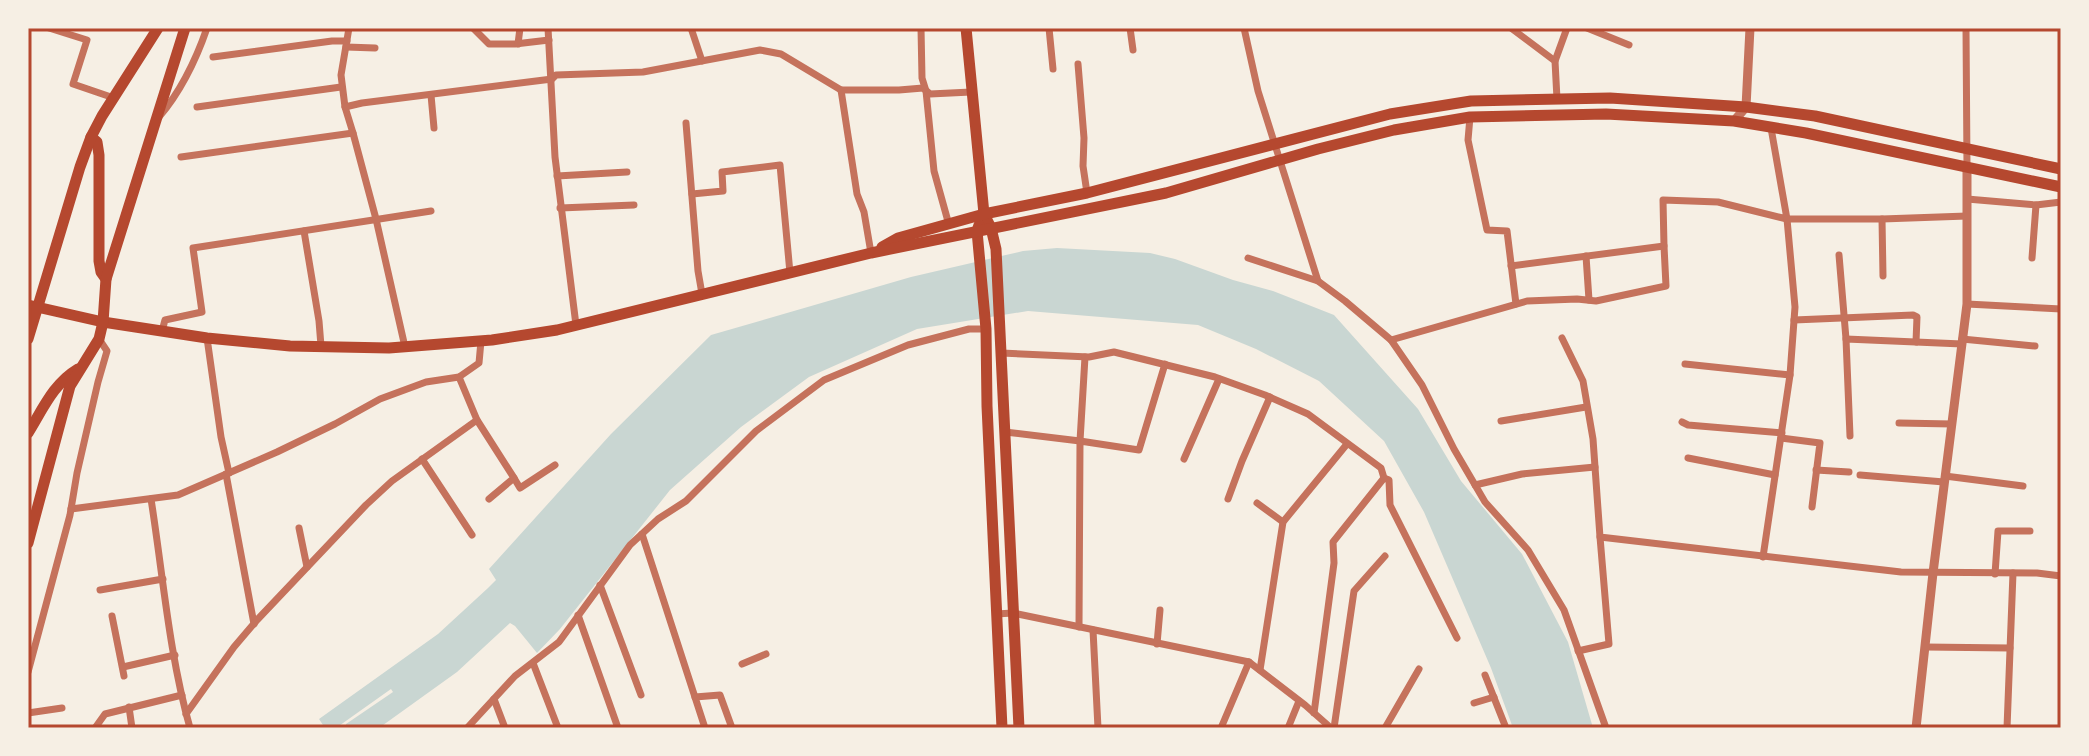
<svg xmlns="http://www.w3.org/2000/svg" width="2089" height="756" font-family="Manrope,sans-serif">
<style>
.water{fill:#c9d6d2}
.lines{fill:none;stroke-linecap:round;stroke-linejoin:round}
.minor{stroke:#c5725c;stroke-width:7}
.tertiary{stroke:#c5725c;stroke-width:9}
.primary{stroke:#b5482f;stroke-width:11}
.neatline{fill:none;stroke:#b5482f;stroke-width:3}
</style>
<rect width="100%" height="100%" fill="#f6efe4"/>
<!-- water -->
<path class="water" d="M1057,248L1150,253L1175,259L1233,280L1273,291L1334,315L1418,409L1461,481L1522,554L1568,642L1593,728H1513L1491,668L1424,512L1384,441L1319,381L1256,349L1198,325L1028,311L917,329L809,377L741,427L670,490L560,629L537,653L515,626L510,623L457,672L379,728H346V724L393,692L391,689L336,728H325L319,719L438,634L488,588L496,580L489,569L611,434L711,335L911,277L1023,251Z"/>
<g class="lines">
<!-- minor -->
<g class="minor">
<path d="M49,28L87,40L73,84L114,98"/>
<path d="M349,28L341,75L345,107L353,133"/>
<path d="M473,28L489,44H515L549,40"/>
<path d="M548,28L555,157L576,325"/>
<path d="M691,28L702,61"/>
<path d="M921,28L922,78L926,91L934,171L949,225"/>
<path d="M1049,28L1053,69"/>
<path d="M1130,28L1133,50"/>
<path d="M1244,28L1258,91L1318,281L1345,301L1391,340"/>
<path d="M1511,28L1555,61L1557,99"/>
<path d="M1587,28L1629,45"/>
<path d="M1966,28L1967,167"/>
<path d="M518,44L520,28"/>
<path d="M346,47L375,48"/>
<path d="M213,57L332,41H347"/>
<path d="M1555,61L1567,28"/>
<path d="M1078,64L1084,138L1083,166L1087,193"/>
<path d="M841,90L857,194L864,212L871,253"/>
<path d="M431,95L434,128"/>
<path d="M197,107L341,87"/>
<path d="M345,107L362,103L552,79L556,75L643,72L760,50L781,54L841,90H899L923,88L930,94L971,92"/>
<path d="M159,117C181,91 196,60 207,28"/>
<path d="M1470,117L1468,140L1487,230L1507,231L1516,304"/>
<path d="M686,123L698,271L702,294"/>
<path d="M181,157L353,133L376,219L405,347"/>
<path d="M557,176L627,172"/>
<path d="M692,194L723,191L722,172L780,165L790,273"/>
<path d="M1967,199L2036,205L2061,202"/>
<path d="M560,208L634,205"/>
<path d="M1882,219L1883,276"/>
<path d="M304,231L319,321L321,346"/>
<path d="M1839,255L1846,339"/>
<path d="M1586,256L1589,300"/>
<path d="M1248,258L1318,281"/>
<path d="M2032,258L2036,205"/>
<path d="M1511,266L1664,246L1663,200L1718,202L1787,219L1771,128"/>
<path d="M1967,304L2061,309"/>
<path d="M1794,320L1913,315L1917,317L1916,342"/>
<path d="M162,331L165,320L202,312L193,248L431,211"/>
<path d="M207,338L221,437L229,473"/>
<path d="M1562,338L1583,381L1593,439L1600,537L1901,572L2037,573L2061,576"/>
<path d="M1962,339L2035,346"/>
<path d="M1001,353L1089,357L1114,352L1215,377L1265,395L1308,414L1381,468L1384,478L1389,480L1390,505L1457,638"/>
<path d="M1685,364L1790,375"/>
<path d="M459,377L477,420L514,478L489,499"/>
<path d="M1501,421L1586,407"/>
<path d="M1682,422L1688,425L1782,433"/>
<path d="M1899,423L1952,424"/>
<path d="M1005,432L1080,441L1085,357"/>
<path d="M1850,436L1846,339L1962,344"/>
<path d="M1781,438L1820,443L1812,507"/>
<path d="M1688,458L1775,475"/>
<path d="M422,459L472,535"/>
<path d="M1184,459L1219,379"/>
<path d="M1816,470L1849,472"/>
<path d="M226,474L254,624"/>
<path d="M1860,475L1944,482"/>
<path d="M1945,476L2023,486"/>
<path d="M514,478L520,488L555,465"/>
<path d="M1475,485L1522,474L1595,467"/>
<path d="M151,499C163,575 169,654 190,728"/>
<path d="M1228,499L1242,461L1270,397"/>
<path d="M1257,503L1283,522"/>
<path d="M71,509L178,495L277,452L335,424L380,399L426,382L459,377L479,363L481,341"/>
<path d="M299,528L307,567"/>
<path d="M642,534L705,728"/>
<path d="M1763,557L1790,375L1795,307L1787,219H1882L1967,216"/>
<path d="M1995,574L1998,531H2030"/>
<path d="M600,585L641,695"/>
<path d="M100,590L163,579"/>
<path d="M996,614L1013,613L1249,662L1305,705L1331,728"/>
<path d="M578,615L618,728"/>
<path d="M112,616L124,676"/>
<path d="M1079,627L1080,441L1139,450L1165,364"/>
<path d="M1093,630L1098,728"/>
<path d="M1157,644L1160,610"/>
<path d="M1925,647L2010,648"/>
<path d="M1578,651L1609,644L1600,537"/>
<path d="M533,663L558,728"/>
<path d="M742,664L766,654"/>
<path d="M123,667L175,655"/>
<path d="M1260,670L1283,522L1347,444"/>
<path d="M28,672L70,515L77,473L98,382L107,351L99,339"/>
<path d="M1485,675L1506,728"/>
<path d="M695,697L720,695L732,728"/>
<path d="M494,699L505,728"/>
<path d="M1474,703L1494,697"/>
<path d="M129,707L132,728"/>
<path d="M28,713L62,708"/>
<path d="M1314,713L1334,563L1333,542L1384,478"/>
<path d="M186,714L234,647L257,620L366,505L392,481L477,420"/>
<path d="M95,728L105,714L182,695"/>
<path d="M467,728L515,676L559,642L630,545L658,519L686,501L756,431L824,380L908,345L969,329H986"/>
<path d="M1221,728L1249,662"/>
<path d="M1288,728L1299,701"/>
<path d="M1334,728L1354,591L1385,556"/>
<path d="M1385,728L1419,669"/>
<path d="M1606,728L1564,610L1528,550L1485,502L1454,449L1422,385L1391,340L1527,301L1577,299L1596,301L1666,286L1664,246"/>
<path d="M2007,728L2013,573"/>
</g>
<!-- tertiary -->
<g class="tertiary">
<path d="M1734,121L1746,107L1750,28"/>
<path d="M1916,728L1933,573L1967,304V167"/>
</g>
<!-- primary -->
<g class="primary">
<path d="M966,28L984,214L991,228L996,249L1019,728"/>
<path d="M91,137L97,142L99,155V261L101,272L106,279"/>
<path d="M979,225L977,231L986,329L987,406L1002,728"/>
<path d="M882,247L898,238L984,214L1087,193L1390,114L1471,101L1610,98L1746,107L1815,116L2061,169"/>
<path d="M28,305L103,322L207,338L290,346L389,348L492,340L557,330L871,253L1166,193L1318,149L1394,130L1470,117L1606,114L1734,121L1806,133L2061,187"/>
<path d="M28,339L80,167L91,137L102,116L158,28"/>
<path d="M28,433C43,409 53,384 78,369"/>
<path d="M28,543L70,386L99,339L103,322L106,279L185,28"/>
</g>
</g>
<!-- border -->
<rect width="2089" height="756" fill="none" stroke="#f6efe4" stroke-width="60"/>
<rect x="30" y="30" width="2029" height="696" class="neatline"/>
</svg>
